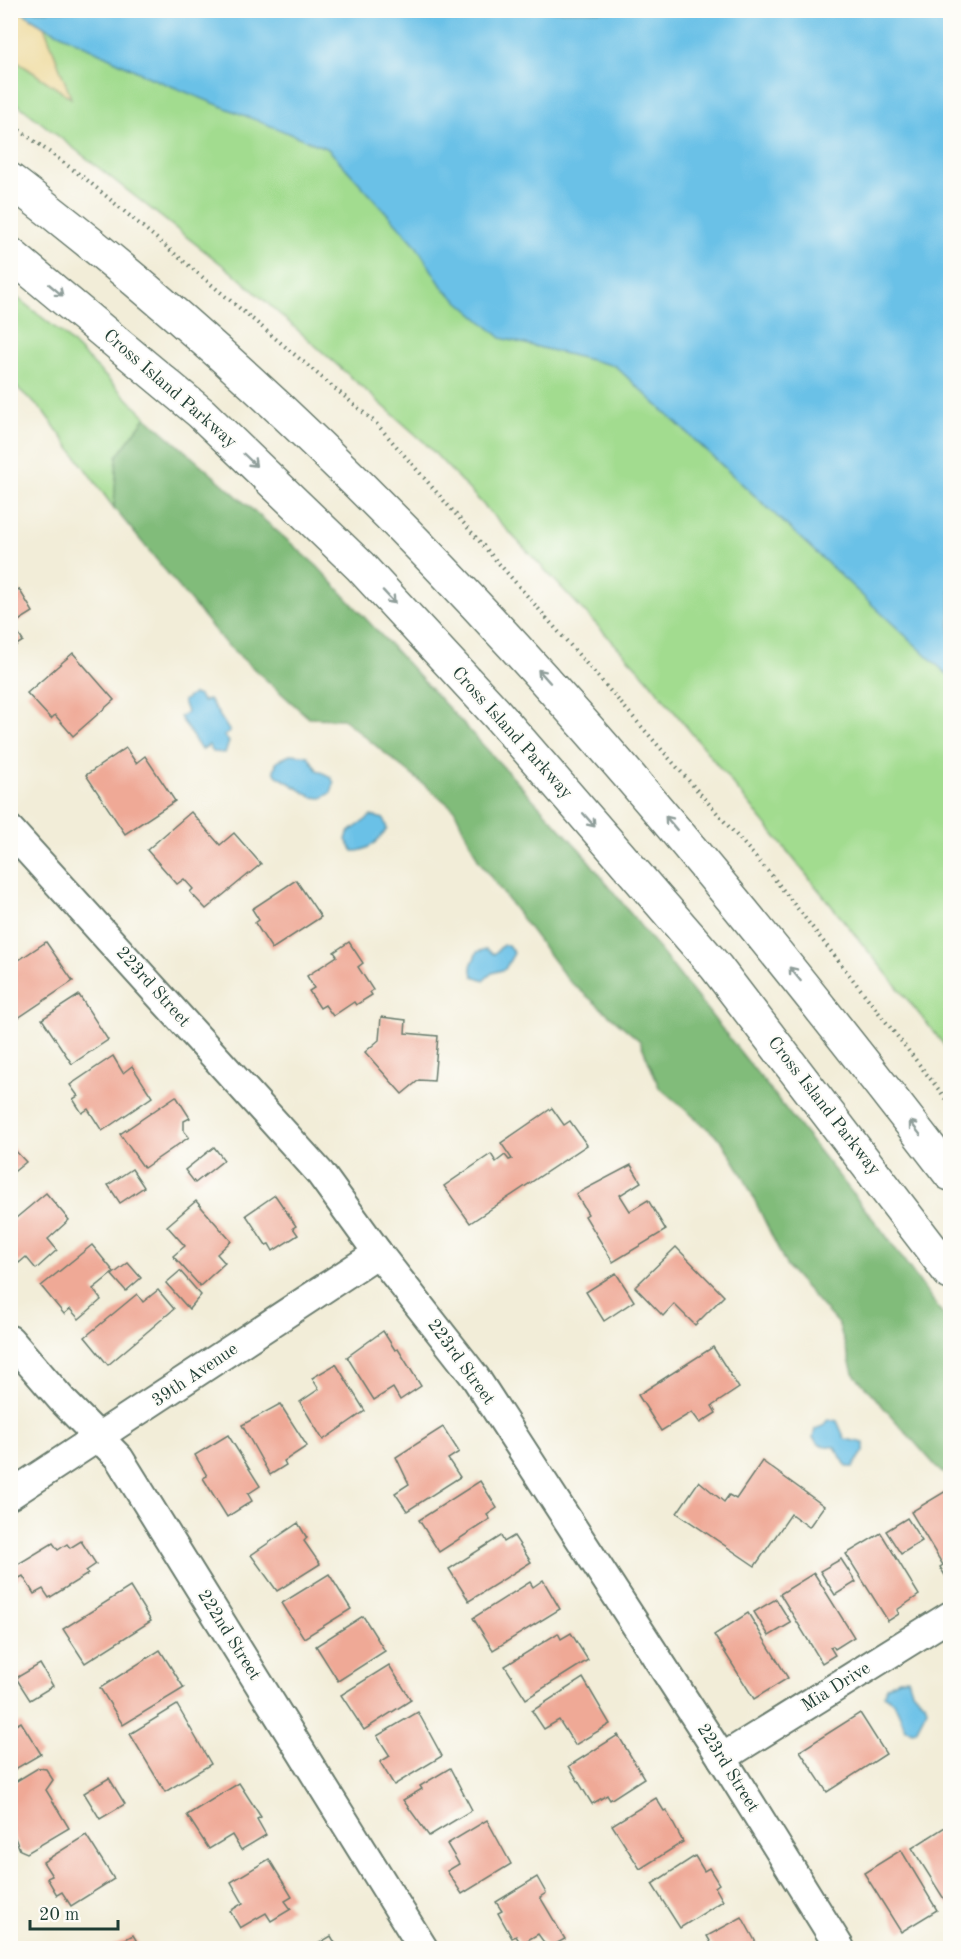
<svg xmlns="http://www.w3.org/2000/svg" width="961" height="1959" font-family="'Old Standard TT',serif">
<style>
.green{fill:#a2dc8f;stroke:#608c62;stroke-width:1.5}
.forest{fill:#81bc7a;stroke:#507c57;stroke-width:1.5}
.sand{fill:#eeda9e;stroke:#868c69;stroke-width:1.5}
.water{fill:#6ac1e7;stroke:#447f8e;stroke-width:1.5}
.building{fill:#efa996}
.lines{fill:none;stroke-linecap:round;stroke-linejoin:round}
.street-casing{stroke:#697b6d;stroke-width:32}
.highway-casing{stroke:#697b6d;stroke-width:36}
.path{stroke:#697b6d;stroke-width:4;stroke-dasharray:1.5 4.5;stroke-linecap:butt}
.street{stroke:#fff;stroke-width:28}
.highway{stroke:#fff;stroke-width:33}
.oneway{stroke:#8f9e9a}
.labels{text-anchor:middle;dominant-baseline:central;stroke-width:4.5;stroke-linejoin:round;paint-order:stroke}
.street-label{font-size:18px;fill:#1f3d34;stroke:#fdfcf7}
</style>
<rect width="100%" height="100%" fill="#fdfcf7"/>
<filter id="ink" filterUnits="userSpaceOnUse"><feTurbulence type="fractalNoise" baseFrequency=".0167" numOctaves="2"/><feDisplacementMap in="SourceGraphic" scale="12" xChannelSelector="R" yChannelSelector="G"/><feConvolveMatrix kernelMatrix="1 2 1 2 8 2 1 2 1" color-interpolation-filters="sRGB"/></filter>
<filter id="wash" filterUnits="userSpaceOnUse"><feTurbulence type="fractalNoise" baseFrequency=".008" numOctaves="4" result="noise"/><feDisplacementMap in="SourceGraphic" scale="24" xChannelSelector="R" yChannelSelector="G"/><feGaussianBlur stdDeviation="1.35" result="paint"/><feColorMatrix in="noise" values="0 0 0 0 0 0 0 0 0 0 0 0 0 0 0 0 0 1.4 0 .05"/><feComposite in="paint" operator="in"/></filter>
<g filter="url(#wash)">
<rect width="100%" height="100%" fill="#f2edd8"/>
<!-- green -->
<g class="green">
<path d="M20,10L950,11V1052L647,678L424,442L239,278L11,99L10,57L70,97L44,26Z"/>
<path d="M10,292L63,334L146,417L117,456L114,508L43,411L11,382Z"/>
</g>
<!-- forest -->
<path class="forest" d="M146,417L317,566L581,851L884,1233L950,1324V1476L941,1472L853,1373L839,1325L787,1267L742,1174L722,1141L659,1087L640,1041L568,980L479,861L454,809L343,719L309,718L225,643L114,508L117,456Z"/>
<!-- sand -->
<path class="sand" d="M10,11H20L44,26L71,98L11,57Z"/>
<!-- water -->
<g class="water">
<path d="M20,11H950V677L615,366L501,338L443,288L415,244L328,149L151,78L44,26Z"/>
<path d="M193,694L199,696L203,702L209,699L230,732L224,736L229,742L225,753L213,752L209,745L201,750L180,717L187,712L183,701Z"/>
<path d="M292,754L308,756L317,770L331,777L334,783L331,793L322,798L312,797L276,775L274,770L277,761Z"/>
<path d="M371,816L384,819L387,829C379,840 367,852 353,851L346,840L348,833Z"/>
<path d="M503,945H508L514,953L505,969L492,973L484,980L473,976L471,966L477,952L486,949L494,954Z"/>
<path d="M828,1419L837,1421L845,1439L864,1443V1451L853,1467H847L835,1447L820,1445L813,1438L815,1429L823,1426Z"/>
<path d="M908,1678L912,1691L925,1702L927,1709L916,1730L912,1731L906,1729L894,1702L884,1695L886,1687L899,1679Z"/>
</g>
<g id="blocks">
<!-- building -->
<g class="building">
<path d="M19,589L33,612L12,625L23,641L10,649V595Z"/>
<path d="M73,653L114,700L73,736L55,715L51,719L27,693Z"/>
<path d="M126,748L136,763L145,756L175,801L125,834L86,775Z"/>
<path d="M191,812L220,845L234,833L261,864L206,909L190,892L193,889L184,879L177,884L147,850Z"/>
<path d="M296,880L321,917L272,949L255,923L259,920L252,909Z"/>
<path d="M46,942L73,981L12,1022L10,966Z"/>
<path d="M349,942L363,963L358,967L373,990L370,992L372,995L356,1005L354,1002L333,1016L325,1005L320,1008L309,991L314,988L307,976L337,956L334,952Z"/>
<path d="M79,995L108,1040L72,1064L42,1019Z"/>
<path d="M381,1017L406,1020L405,1033L438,1036L434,1081L419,1080L402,1094L365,1052L379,1040Z"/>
<path d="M113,1056L123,1073L132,1066L152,1097L102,1131L88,1109L82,1113L73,1099L78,1096L70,1085Z"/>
<path d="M176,1096L190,1118L184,1121V1131L189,1137L144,1168L120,1134Z"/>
<path d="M552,1108L564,1125L570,1121L587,1145L470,1223L444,1186L491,1154L496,1162L505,1155L509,1160L512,1159L501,1143Z"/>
<path d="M10,1145L26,1162L10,1175Z"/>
<path d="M214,1147L224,1160L195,1183L185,1170Z"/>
<path d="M631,1165L641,1182L620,1195L630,1211L648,1200L666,1230L613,1262L585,1216L588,1214L576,1194Z"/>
<path d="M132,1169L144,1187L120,1203L108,1185Z"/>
<path d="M46,1193L69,1220L48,1239L57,1250L36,1269L26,1257L19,1263L10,1253V1223Z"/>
<path d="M275,1195L296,1226L293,1228L298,1235L273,1251L269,1244L266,1245L246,1215Z"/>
<path d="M196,1201L231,1241L217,1254L225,1263L200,1286L173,1256L185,1246L167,1226Z"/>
<path d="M92,1245L114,1272L93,1289L101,1300L79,1319L70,1309L64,1314L41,1286Z"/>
<path d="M676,1247L724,1296L695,1325L674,1304L663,1316L635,1287Z"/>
<path d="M128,1263L141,1278L126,1291L112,1275Z"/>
<path d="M180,1271L201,1295L189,1309L166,1283Z"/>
<path d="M616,1273L634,1301L604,1321L586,1292Z"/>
<path d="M158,1290L174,1309L108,1365L85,1337L137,1294L143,1302Z"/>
<path d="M383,1331L395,1350L398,1349L421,1386L400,1400L393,1388L374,1400L347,1357Z"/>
<path d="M713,1347L739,1388L712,1406L716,1413L700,1423L692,1412L661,1431L638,1395Z"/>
<path d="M336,1364L365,1411L323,1440L300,1402L319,1389L312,1378Z"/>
<path d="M280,1404L307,1446L284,1461L286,1465L270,1475L242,1425Z"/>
<path d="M443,1427L459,1452L448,1459L460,1477L407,1511L395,1493L409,1484L396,1457Z"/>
<path d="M228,1435L260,1486L248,1494L252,1501L227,1517L203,1478L207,1476L195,1455Z"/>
<path d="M762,1461L824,1506L809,1527L791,1514L755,1566L677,1513L699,1481L724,1502L729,1495L736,1499Z"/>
<path d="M480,1481L497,1508L487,1515L490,1519L439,1552L419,1520Z"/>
<path d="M946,1491L950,1498V1577L947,1579L940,1567L943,1565L911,1512Z"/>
<path d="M907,1518L922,1541L901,1554L886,1531Z"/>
<path d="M298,1523L307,1538L304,1541L320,1564L277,1591L251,1555Z"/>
<path d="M881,1533L919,1595L897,1610L899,1614L888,1621L846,1554Z"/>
<path d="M501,1536L504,1542L514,1536L531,1562L469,1601L449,1569Z"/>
<path d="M81,1541L96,1564L86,1571L88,1574L49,1598L43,1589L34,1594L23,1576L10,1583V1569L53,1543L58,1550L67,1544L70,1548Z"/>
<path d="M841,1559L856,1582L835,1595L820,1571Z"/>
<path d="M814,1573L854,1637L835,1649L833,1646L830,1647L835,1655L822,1663L780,1594Z"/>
<path d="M329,1574L351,1609L304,1638L282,1603Z"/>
<path d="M543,1580L560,1609L493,1650L473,1618L530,1582L533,1587Z"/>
<path d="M130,1587L151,1621L85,1663L63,1629Z"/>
<path d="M776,1599L791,1623L769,1636L754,1612Z"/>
<path d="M748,1613L788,1678L754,1699L714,1635Z"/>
<path d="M363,1616L385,1651L338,1681L316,1646Z"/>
<path d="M558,1633L561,1639L571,1633L588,1660L526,1699L505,1666Z"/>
<path d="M160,1650L184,1688L123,1725L100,1688Z"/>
<path d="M40,1664L53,1686L30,1700L16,1678Z"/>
<path d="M389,1665L411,1700L364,1730L341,1695Z"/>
<path d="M583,1678L610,1724L575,1745L559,1720L544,1729L532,1711Z"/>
<path d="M177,1705L211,1764L165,1792L130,1734Z"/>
<path d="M418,1712L442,1756L394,1785L380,1762L390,1756L377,1736Z"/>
<path d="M860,1713L886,1754L827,1792L800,1751Z"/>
<path d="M21,1722L41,1754L10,1772V1728Z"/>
<path d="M618,1735L644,1778L610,1800L607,1795L592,1804L569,1766Z"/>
<path d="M38,1768L46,1769L53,1780L46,1790L69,1828L27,1853L20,1850L10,1826V1785Z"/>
<path d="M450,1768L472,1810L429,1836L403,1800L422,1789L420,1786Z"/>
<path d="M109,1778L125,1804L100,1819L84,1793Z"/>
<path d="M239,1783L261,1817L257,1819L266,1835L241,1850L232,1835L209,1849L187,1815Z"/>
<path d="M656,1798L664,1811L666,1810L683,1842L640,1869L612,1825Z"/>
<path d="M487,1820L511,1864L462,1894L447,1871L459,1864L447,1844Z"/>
<path d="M948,1825L950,1829L949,1907L912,1848Z"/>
<path d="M86,1835L114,1879L71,1906L62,1892L57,1895L47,1878L52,1876L43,1862Z"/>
<path d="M901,1850L937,1910L901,1932L864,1873Z"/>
<path d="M695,1856L704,1871L709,1868L719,1884L715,1887L723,1901L680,1928L652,1884Z"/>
<path d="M269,1859L292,1897L285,1901L291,1909L271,1921L266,1913L240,1928L230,1911L243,1903L231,1882Z"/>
<path d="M537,1877L546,1893L540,1897L565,1939L548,1948L538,1934L521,1944L516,1936L512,1938L498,1913L502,1911L496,1902Z"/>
<path d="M742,1917L759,1948H714L707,1936Z"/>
<path d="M133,1935L141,1948H109Z"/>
<path d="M331,1936L338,1948H311Z"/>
</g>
</g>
</g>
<g filter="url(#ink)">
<use href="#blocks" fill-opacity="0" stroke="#697b6d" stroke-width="1.5"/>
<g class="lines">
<!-- street casing -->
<g class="street-casing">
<g id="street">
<path d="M10,830L320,1173L378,1253L475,1377L722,1758L840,1948"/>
<path d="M10,1340L62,1400L119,1458L423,1948"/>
<path d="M10,1495L378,1253"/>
<path d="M722,1758L950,1616"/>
</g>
</g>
<!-- highway casing -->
<g class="highway-casing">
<g id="highway">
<path d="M10,180C379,460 670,810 950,1174"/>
<path d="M10,254L201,413L360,566L496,713L716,967L950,1273"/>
</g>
</g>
<!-- path -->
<path class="path" d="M10,123L87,180L376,423L773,877L950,1104"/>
<!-- street -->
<use href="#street" class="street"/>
<!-- highway -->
<use href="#highway" class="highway"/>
</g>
<!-- one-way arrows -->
<defs><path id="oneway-shaft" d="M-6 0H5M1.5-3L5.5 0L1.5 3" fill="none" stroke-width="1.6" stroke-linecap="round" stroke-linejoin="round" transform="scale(1.5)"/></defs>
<g class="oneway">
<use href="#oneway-shaft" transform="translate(56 290) rotate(40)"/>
<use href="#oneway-shaft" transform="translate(250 460) rotate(44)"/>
<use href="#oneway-shaft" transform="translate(389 597) rotate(47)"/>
<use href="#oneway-shaft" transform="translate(544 676) rotate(-132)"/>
<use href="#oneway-shaft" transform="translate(589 820) rotate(49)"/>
<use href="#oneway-shaft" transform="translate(671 823) rotate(-130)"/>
<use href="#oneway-shaft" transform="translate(795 974) rotate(-129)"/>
<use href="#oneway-shaft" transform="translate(915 1128) rotate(-128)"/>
</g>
</g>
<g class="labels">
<!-- street labels -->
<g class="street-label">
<text transform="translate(170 389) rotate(41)">Cross Island Parkway</text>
<text transform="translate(512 733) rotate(48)">Cross Island Parkway</text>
<text transform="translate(153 987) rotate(48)">223rd Street</text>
<text transform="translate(824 1106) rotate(52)">Cross Island Parkway</text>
<text transform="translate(461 1362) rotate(54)">223rd Street</text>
<text transform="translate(195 1375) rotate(-34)">39th Avenue</text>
<text transform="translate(229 1635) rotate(58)">222nd Street</text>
<text transform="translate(836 1687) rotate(-32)">Mia Drive</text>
<text transform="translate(728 1768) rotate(58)">223rd Street</text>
</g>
</g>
<!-- margin -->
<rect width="961" height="1959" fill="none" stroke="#fdfcf7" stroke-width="36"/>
<!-- scale -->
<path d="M30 1920v9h88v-9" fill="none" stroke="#1f3d34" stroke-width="3"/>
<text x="39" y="1920" font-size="18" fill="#1f3d34" stroke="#fdfcf7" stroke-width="4.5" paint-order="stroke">20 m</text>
</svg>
